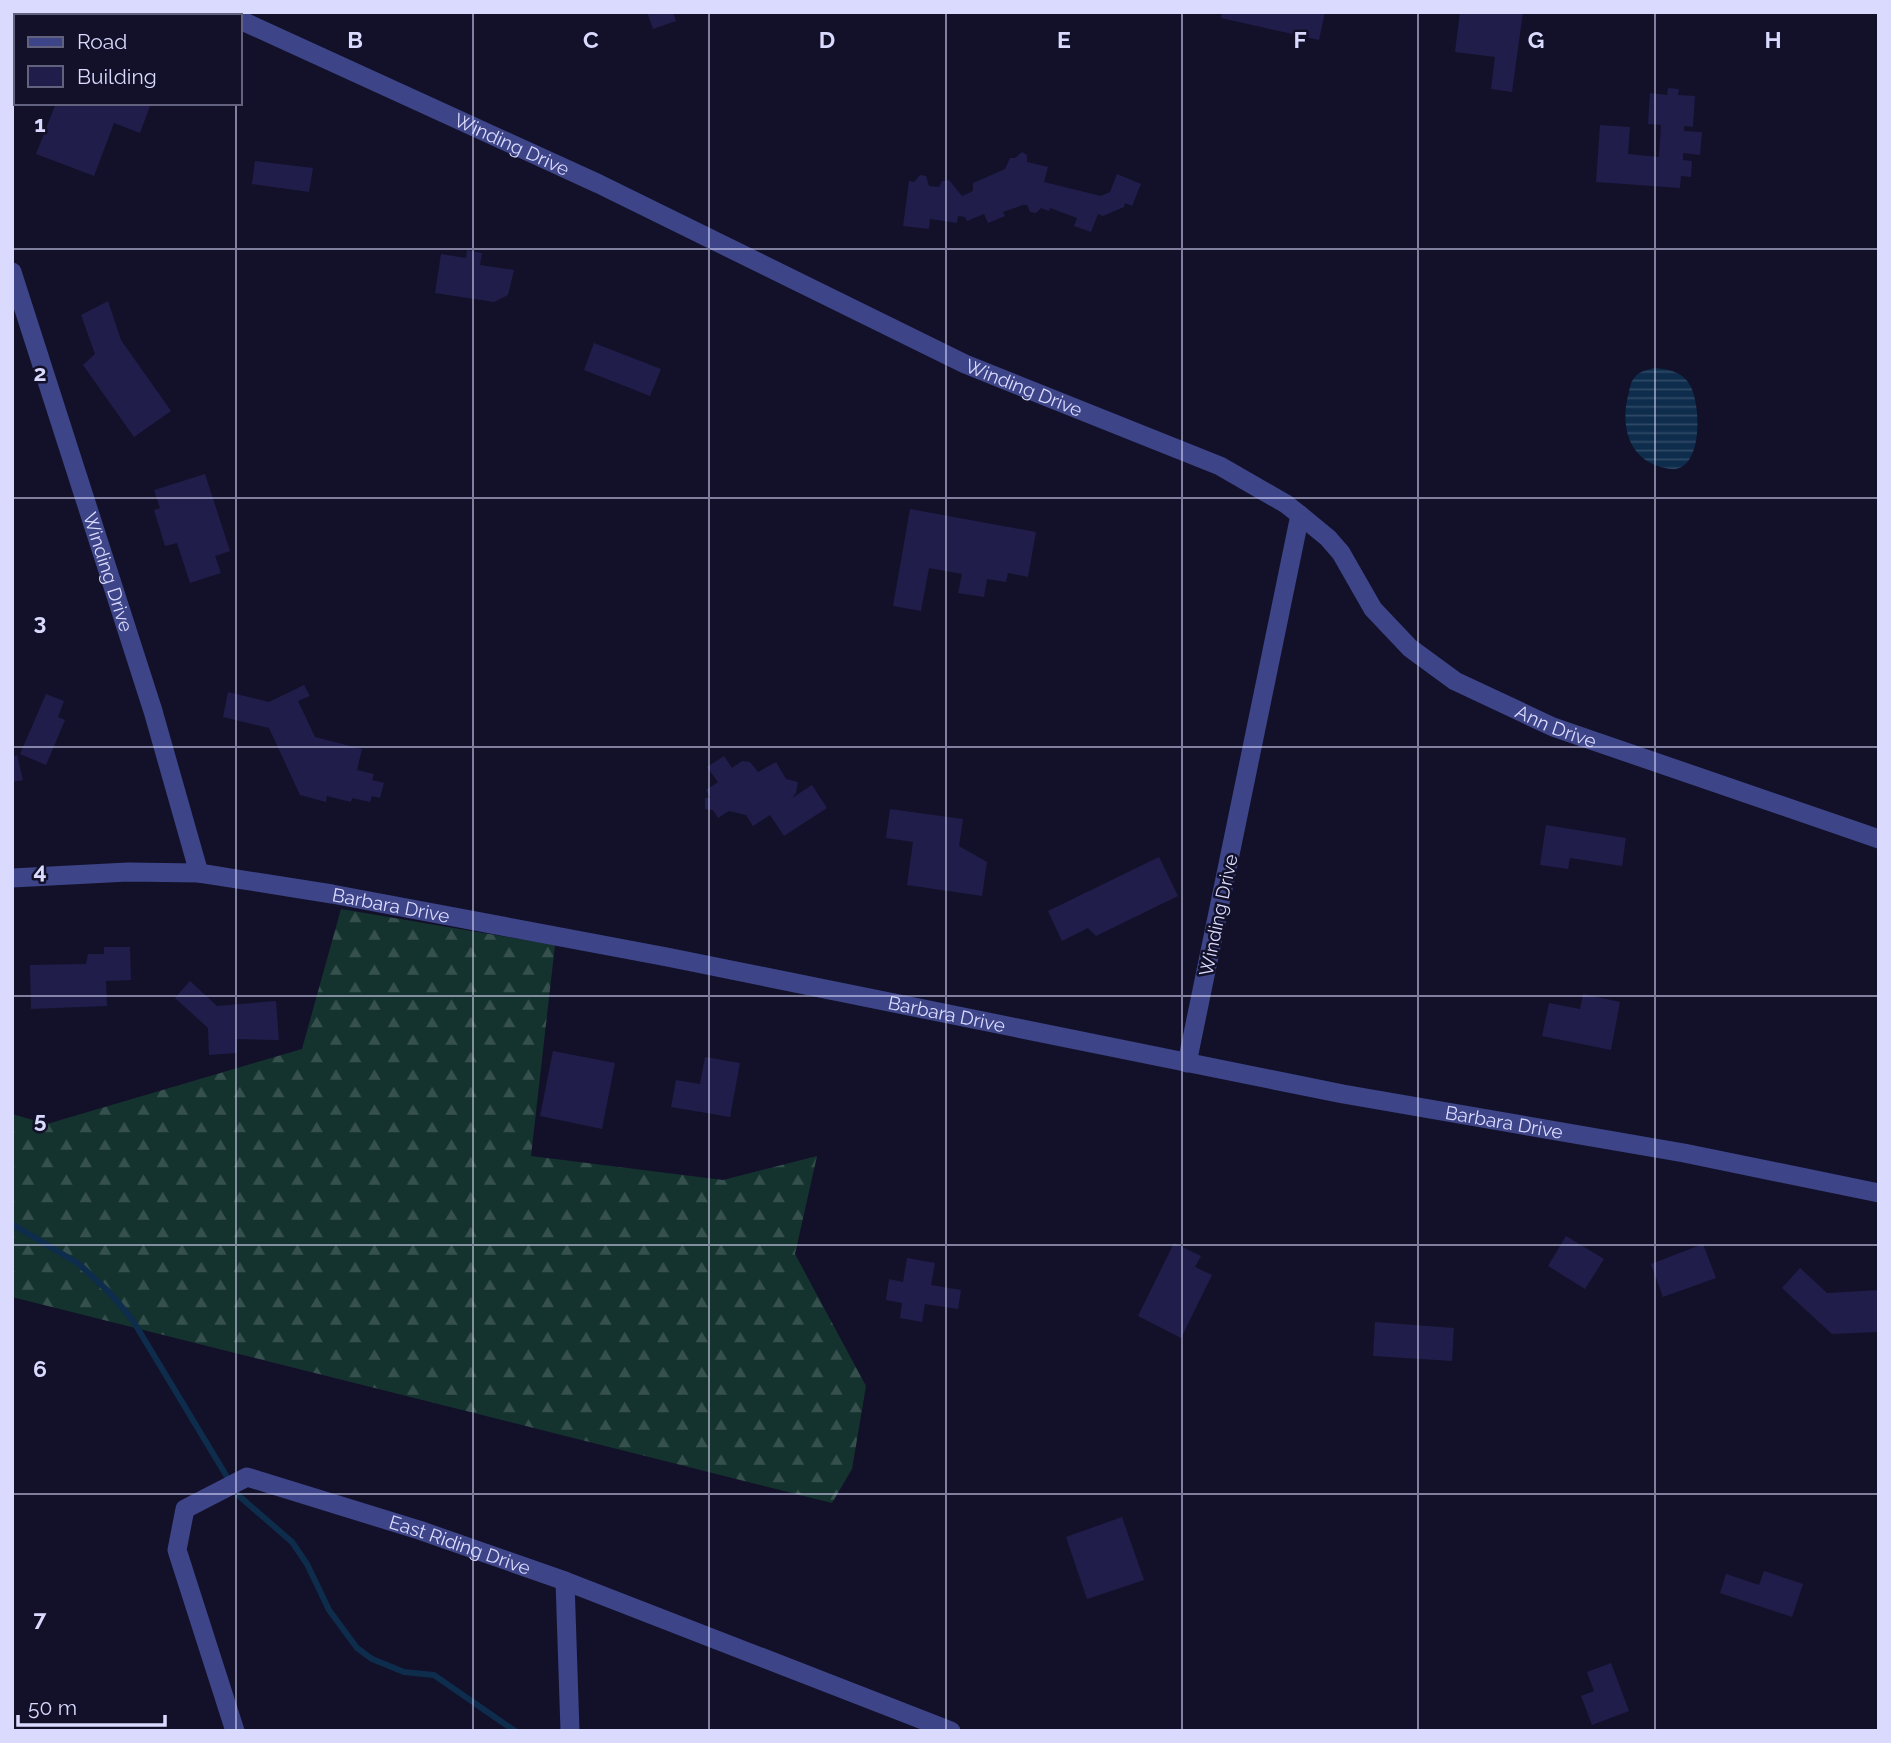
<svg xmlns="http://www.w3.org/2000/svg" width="1891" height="1743" font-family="Raleway,sans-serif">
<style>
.forest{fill:url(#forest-firs)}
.water{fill:url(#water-rules)}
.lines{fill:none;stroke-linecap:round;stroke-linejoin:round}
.stream{stroke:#0e2c4c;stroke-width:6}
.building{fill:#201d4a}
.minor{stroke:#3d4488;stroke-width:19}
.grid{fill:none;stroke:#dadafe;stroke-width:2;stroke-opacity:0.55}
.labels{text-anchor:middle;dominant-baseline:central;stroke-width:5;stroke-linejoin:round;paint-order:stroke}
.street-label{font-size:19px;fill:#dadafe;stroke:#121129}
.grid-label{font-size:23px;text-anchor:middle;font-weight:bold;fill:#dadafe;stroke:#121129;stroke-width:5;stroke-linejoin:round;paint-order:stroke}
</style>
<defs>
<pattern id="forest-firs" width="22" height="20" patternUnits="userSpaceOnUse" patternTransform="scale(1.75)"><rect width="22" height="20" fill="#14332e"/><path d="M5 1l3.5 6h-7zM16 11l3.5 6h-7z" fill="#36504d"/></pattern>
<pattern id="water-rules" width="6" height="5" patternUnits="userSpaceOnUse" patternTransform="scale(1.75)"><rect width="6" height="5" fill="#0e2c4c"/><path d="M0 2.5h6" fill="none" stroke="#304a67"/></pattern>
</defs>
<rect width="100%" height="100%" fill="#121129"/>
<!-- forest -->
<path class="forest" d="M341,909L555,945L531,1156L723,1180L817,1156L795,1254L866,1386L852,1469L832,1503L12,1297V1114L47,1124L302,1049Z"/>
<!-- water -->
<path class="water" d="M1654,368C1667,369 1680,371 1688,382C1701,399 1704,464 1676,469C1669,470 1662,467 1655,465C1625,453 1621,419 1629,392C1630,387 1631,381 1635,377C1640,371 1647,370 1654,368Z"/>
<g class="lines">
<!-- stream -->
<path class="stream" d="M12,1224L79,1264L109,1292L132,1319L238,1495L292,1542L307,1564L329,1610L357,1648L372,1659L404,1672L434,1675L515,1731"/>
</g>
<!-- building -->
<g class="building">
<path d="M647,12H673L676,21L653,29Z"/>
<path d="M1222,12H1325L1319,40L1221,18Z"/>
<path d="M1460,12H1523L1512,92L1491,89L1495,57L1455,52Z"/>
<path d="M1668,88L1679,89L1678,95L1695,96L1693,127L1684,126V131L1702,132L1700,155L1683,153V160L1692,161L1691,177L1681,176L1680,188L1596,182L1600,125L1630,127L1628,154L1659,157L1661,125L1648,124L1650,93L1667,95Z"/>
<path d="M56,103H151L140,133L114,123L94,176L36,154Z"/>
<path d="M1022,152L1027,155V162L1048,167L1044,182L1101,196L1110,192L1117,174L1141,184L1132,206L1125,203L1124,207L1103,216L1098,214L1091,232L1074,226L1077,218L1050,208L1049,211L1041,208L1036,213L1030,212L1027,205H1023L1003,212L1005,216L988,223L984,214L967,221L965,217L958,216L957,223L930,219L929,229L903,226L909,181L914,182L920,175L926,176L929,186L939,187L942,181L949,180L962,196L973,191V183L1005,169L1010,158H1015Z"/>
<path d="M255,161L313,168L309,192L252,184Z"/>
<path d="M467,250L482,253L480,265L514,270L508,295L494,302L435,293L441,254L466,258Z"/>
<path d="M108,301L121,340L171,411L134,437L83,365L95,354L81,315Z"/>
<path d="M594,343L661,369L650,396L584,370Z"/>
<path d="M205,474L230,551L215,556L221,573L190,583L177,543L165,546L154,510L160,508L154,490Z"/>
<path d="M910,509L1036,532L1028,577L1008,573L1006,582L987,579L984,597L958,593L962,574L929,568L921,611L893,606Z"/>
<path d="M304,685L310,696L298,701L315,737L362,749L357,770L374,774L372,780L384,783L380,798L372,796L370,802L352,798L351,802L327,796L326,802L300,795L269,728L223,717L228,692L269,702Z"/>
<path d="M46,694L64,701L58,717L65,720L46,765L20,754Z"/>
<path d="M17,755L23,780L12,782V757Z"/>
<path d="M724,756L732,768L742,761L750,762L758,772L776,762L786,779L798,782L796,793L792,798L812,785L827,808L784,836L770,815L753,826L746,815L729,811L718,818L713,810L705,809V798H711L706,790L718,782L707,767Z"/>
<path d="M890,809L963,819L959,846L987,862L982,896L907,885L913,842L886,838Z"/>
<path d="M1546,825L1626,838L1622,866L1570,858L1568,869L1540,865Z"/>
<path d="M1159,857L1178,896L1096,936L1088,928L1062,941L1048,911Z"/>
<path d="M104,947H130L131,980L106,981L107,1006L31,1009L30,965L86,964L88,954H104Z"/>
<path d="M190,981L217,1006L276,1001L279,1040L237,1039V1053L209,1055L208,1028L175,998Z"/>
<path d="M1583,994L1620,1002L1611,1050L1542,1036L1549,1003L1580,1009Z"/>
<path d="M553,1051L615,1063L602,1129L540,1116Z"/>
<path d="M705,1057L740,1063L730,1117L671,1107L676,1080L700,1084Z"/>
<path d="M1566,1236L1604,1259L1585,1289L1548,1266Z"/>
<path d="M1174,1243L1201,1256L1195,1267L1212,1275L1181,1338L1138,1316Z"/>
<path d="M1703,1244L1716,1278L1663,1297L1651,1264Z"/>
<path d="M907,1258L935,1263L931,1285L961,1290L958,1309L925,1304L922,1322L900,1318L902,1303L886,1300L889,1279L903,1282Z"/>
<path d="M1800,1268L1827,1293L1879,1290V1332L1832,1334L1782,1288Z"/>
<path d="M1375,1322L1454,1328L1452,1361L1373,1356Z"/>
<path d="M1122,1517L1144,1580L1087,1599L1066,1537Z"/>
<path d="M1764,1571L1803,1584L1792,1617L1720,1593L1726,1574L1759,1585Z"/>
<path d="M1611,1663L1629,1711L1592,1725L1581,1696L1594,1691L1587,1672Z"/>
</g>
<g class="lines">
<!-- minor -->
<g class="minor">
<path d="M222,12L230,16"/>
<path id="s1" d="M240,20L599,184L965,364L1220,466L1286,504L1300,515L1187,1063"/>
<path id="s2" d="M12,272L153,711L199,873"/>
<path id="s3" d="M1300,515L1328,538L1341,553L1373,609L1410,648L1455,681L1553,727L1879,839"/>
<path id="s4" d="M12,878L128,872L199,873L332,894L667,957L1343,1094L1684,1153L1879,1193"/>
<path d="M565,1581L570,1731"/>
<path id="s5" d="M235,1731L177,1550L185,1509L247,1477L419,1530L565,1581L951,1731"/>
</g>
</g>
<!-- grid -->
<path class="grid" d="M236,12V16M473,12V1731M709,12V1731M946,12V1731M1182,12V1731M1418,12V1731M1655,12V1731M236,103V1731M12,249H1879M12,498H1879M12,747H1879M12,996H1879M12,1245H1879M12,1494H1879"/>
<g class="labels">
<!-- street labels -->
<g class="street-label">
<text stroke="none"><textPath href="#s1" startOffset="299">Winding Drive</textPath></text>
<text stroke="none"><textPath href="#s1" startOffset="866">Winding Drive</textPath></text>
<text stroke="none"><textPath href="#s2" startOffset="315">Winding Drive</textPath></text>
<text stroke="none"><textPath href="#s3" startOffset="341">Ann Drive</textPath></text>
<text stroke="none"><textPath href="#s4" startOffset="382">Barbara Drive</textPath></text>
<text transform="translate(1218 915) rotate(-78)">Winding Drive</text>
<text stroke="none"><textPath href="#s4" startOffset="948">Barbara Drive</textPath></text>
<text stroke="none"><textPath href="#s4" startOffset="1516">Barbara Drive</textPath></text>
<text stroke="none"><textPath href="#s5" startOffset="525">East Riding Drive</textPath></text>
</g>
</g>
<g class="grid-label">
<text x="355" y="48">B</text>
<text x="591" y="48">C</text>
<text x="827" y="48">D</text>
<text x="1064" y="48">E</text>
<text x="1300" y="48">F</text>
<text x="1536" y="48">G</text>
<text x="1773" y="48">H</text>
<text x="40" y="132">1</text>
<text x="40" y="381">2</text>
<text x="40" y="630">3</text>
<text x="40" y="879">4</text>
<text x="40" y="1128">5</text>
<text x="40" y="1377">6</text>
<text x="40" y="1626">7</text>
</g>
<!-- border -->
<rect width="1891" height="1743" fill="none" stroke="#dadafe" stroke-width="28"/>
<!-- legend -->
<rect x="14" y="14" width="228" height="91" fill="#121129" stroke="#62617e" stroke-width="2"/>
<rect x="28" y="37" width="35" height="10" fill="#3d4488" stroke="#62617e" stroke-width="2"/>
<text x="77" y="49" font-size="21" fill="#dadafe">Road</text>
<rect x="28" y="66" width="35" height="21" fill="#201d4a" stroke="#62617e" stroke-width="2"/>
<text x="77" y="84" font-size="21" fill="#dadafe">Building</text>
<!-- scale -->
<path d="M18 1715v10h147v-10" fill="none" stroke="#dadafe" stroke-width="3.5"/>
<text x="28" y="1715" font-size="21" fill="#dadafe" stroke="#121129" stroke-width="5" paint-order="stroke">50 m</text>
</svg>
